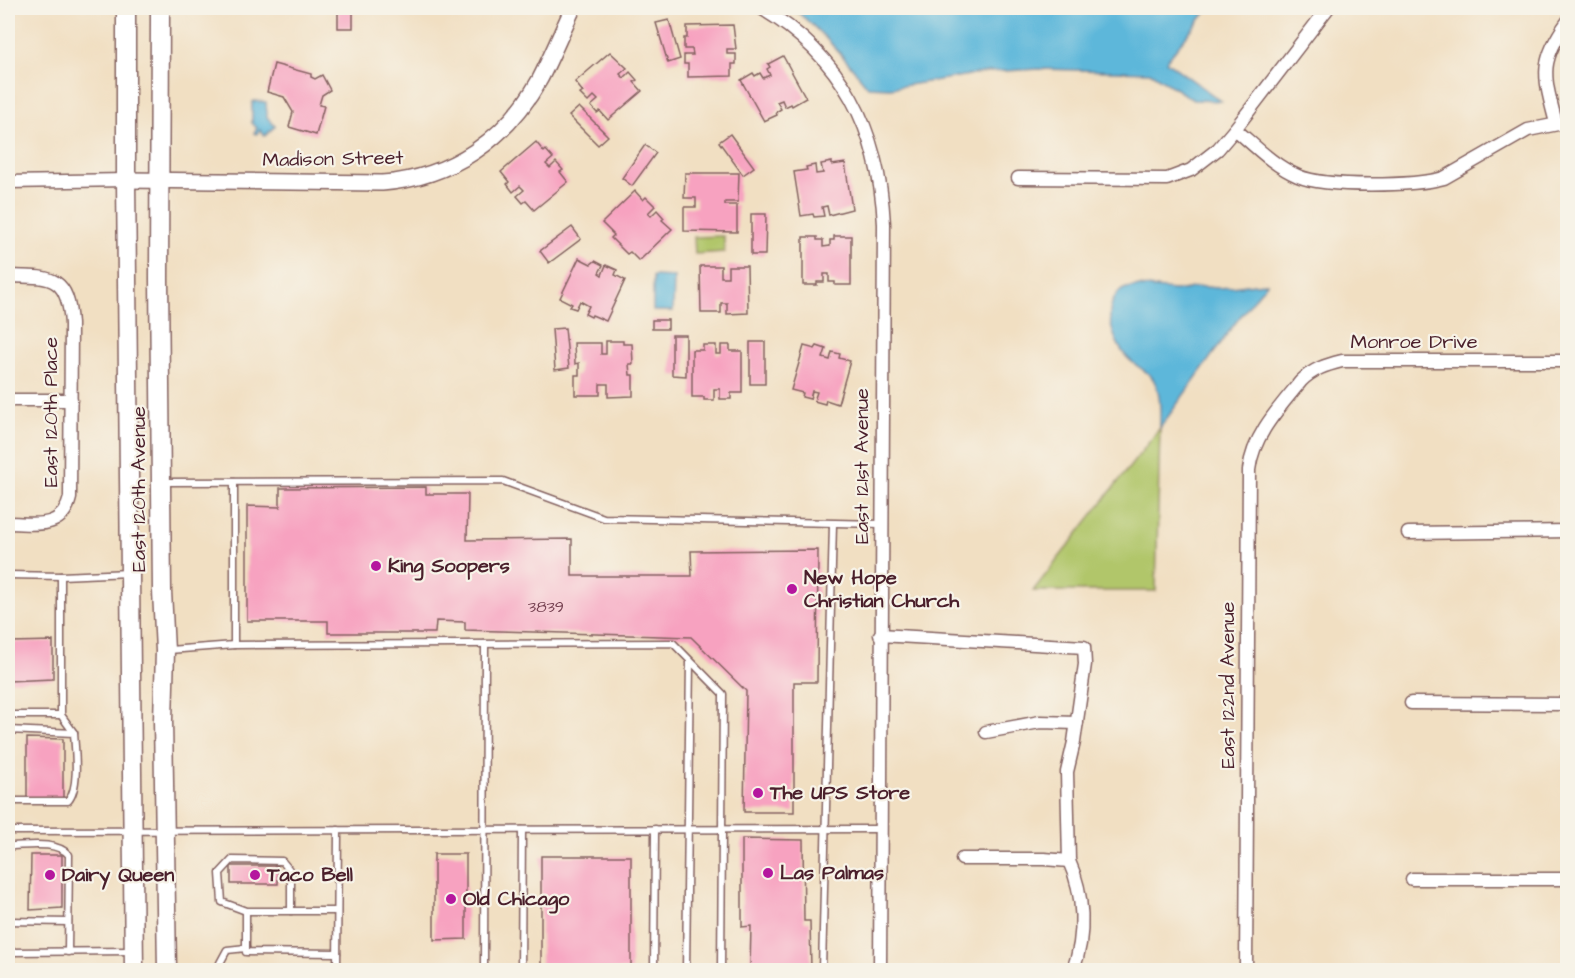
<svg xmlns="http://www.w3.org/2000/svg" width="1575" height="978" font-family="'Architects Daughter',sans-serif">
<style>
.green{fill:#b1c66a;stroke:#7e724a;stroke-width:1.5}
.water{fill:#5db7da;stroke:#546b82;stroke-width:1.5}
.building{fill:#f7a2c0}
.lines{fill:none;stroke-linecap:round;stroke-linejoin:round}
.service-casing{stroke:#846260;stroke-width:9}
.minor-casing{stroke:#846260;stroke-width:15}
.tertiary-casing{stroke:#846260;stroke-width:18}
.primary-casing{stroke:#846260;stroke-width:21}
.service{stroke:#fff;stroke-width:6}
.minor{stroke:#fff;stroke-width:12}
.tertiary{stroke:#fff;stroke-width:15}
.primary{stroke:#fff;stroke-width:18}
.poi-dot{fill:#b5179e;stroke:#f7f3e8;stroke-width:2}
.labels{text-anchor:middle;dominant-baseline:central;stroke-width:4.5;stroke-linejoin:round;paint-order:stroke}
.number-label{font-size:16px;fill:#754050}
.street-label{font-size:20px;fill:#4a1f2b;stroke:#f7f3e8}
.poi-label{font-size:20px;font-weight:bold;fill:#4a1f2b;stroke:#f7f3e8;text-anchor:start}
</style>
<rect width="100%" height="100%" fill="#f7f3e8"/>
<filter id="ink" filterUnits="userSpaceOnUse"><feTurbulence type="fractalNoise" baseFrequency=".0167" numOctaves="2"/><feDisplacementMap in="SourceGraphic" scale="12" xChannelSelector="R" yChannelSelector="G"/><feConvolveMatrix kernelMatrix="1 2 1 2 8 2 1 2 1" color-interpolation-filters="sRGB"/></filter>
<filter id="wash" filterUnits="userSpaceOnUse"><feTurbulence type="fractalNoise" baseFrequency=".008" numOctaves="4" result="noise"/><feDisplacementMap in="SourceGraphic" scale="24" xChannelSelector="R" yChannelSelector="G"/><feGaussianBlur stdDeviation="1.35" result="paint"/><feColorMatrix in="noise" values="0 0 0 0 0 0 0 0 0 0 0 0 0 0 0 0 0 1.4 0 .05"/><feComposite in="paint" operator="in"/></filter>
<g filter="url(#wash)">
<rect width="100%" height="100%" fill="#f1dfc2"/>
<!-- green -->
<g class="green">
<path d="M724,236V252L695,254L694,237Z"/>
<path d="M1160,428L1156,591H1033Z"/>
</g>
<!-- water -->
<g class="water">
<path d="M792,8H1209L1166,61L1221,101L1193,100L1150,72L1040,69L988,72L890,88L868,87C845,58 821,30 792,8Z"/>
<path d="M254,101L266,102L267,117L275,126L265,136L260,130L257,134L254,133L257,128L252,123V103Z"/>
<path d="M653,276L674,277L673,311H653Z"/>
<path d="M1267,283L1236,322L1160,428C1160,412 1162,388 1150,375C1142,368 1132,364 1125,355C1117,345 1109,326 1110,313C1114,271 1154,292 1181,290C1187,290 1193,287 1199,287C1205,286 1211,288 1217,288C1234,287 1251,284 1267,283Z"/>
</g>
<g id="blocks">
<!-- building -->
<g class="building">
<rect x="338" y="8" width="15" height="20"/>
<path d="M669,20L680,59L668,63L656,23Z"/>
<path d="M733,25L736,49H727V54H736V64H732V76L688,77V64H684V55H693L692,49H684V38H687V26Z"/>
<path d="M610,52L627,68L620,74L624,78L630,72L637,80L634,82L642,91L608,120L600,111L597,113L591,106L598,100L594,96L588,102L580,94L583,92L575,82Z"/>
<path d="M783,56L806,98L792,106L791,104L785,107L782,100L777,102L781,109L776,112L777,115L764,121L741,80L753,73L755,76L760,73L763,78L770,75L767,69L770,67L768,64Z"/>
<path d="M274,64L311,74V77L315,79L322,75L330,90L322,95L319,105L324,106L316,135L289,127L293,112L284,97L267,92Z"/>
<path d="M579,107L608,136L598,145L569,116Z"/>
<path d="M730,134L754,167L743,175L719,142Z"/>
<path d="M536,142L544,152L546,150L553,158L546,164L550,168L556,162L563,170L560,172L568,182L534,210L526,201L523,203L517,196L524,190L520,186L513,192L507,184L509,182L501,172Z"/>
<path d="M645,145L656,153L632,186L622,178Z"/>
<path d="M832,162V165L845,163L852,209L829,215L827,206L822,207L824,216L814,217L813,214L801,216L794,172L807,170L806,167L815,165L816,174L823,173L821,164Z"/>
<path d="M685,173H739L738,202H725V205H737V232L684,231V207H696V198H684Z"/>
<path d="M635,191L643,200L646,197L655,206L648,213L651,216L657,210L664,218L662,220L672,229L639,261L630,252L627,254L611,238L614,235L602,223Z"/>
<path d="M751,214H766L765,255H751Z"/>
<path d="M572,227L581,239L549,263L540,251Z"/>
<path d="M834,236H851V285H835V282H829V274H824V282H817V285H803V237H817V240H823V247L830,246V240H834Z"/>
<path d="M579,258L591,264L595,261L603,265L599,273L602,275L606,265L617,270L615,275L625,280L606,321L592,315L591,317L585,314L589,306L580,301L576,309L570,307L572,304L560,298Z"/>
<path d="M700,266H721V277H728V266H747L748,313L727,314V303H721V313H701Z"/>
<rect x="652" y="320" width="16" height="9"/>
<path d="M565,328L569,368L555,370L552,329Z"/>
<path d="M672,335H686V376L672,375Z"/>
<path d="M606,341H623V344H632L633,364H629L630,375H633V396L608,397V384H600V395H575V375H579V363L575,364L574,343H601V354H606Z"/>
<rect x="750" y="342" width="15" height="42"/>
<path d="M703,345H716V354H721V345H730V351H742V393H731V399H720V389H714V400H704V397H692V350H703Z"/>
<path d="M804,346L815,349L817,346L826,349L823,358L830,360L832,352L840,354L839,358L850,361L838,404L826,400L825,404L814,401L817,392L812,391L810,399L802,397L803,393L791,390Z"/>
<path d="M426,487V494H468L467,540L572,539V576H692L691,551L818,550L817,682H794V812H744L746,691L691,637L465,630V622L436,621L435,633H328V621H247V506L280,507V488Z"/>
<path d="M8,615H9L11,642L53,641V679L8,681Z"/>
<path d="M27,738L63,739V800L27,799Z"/>
<path d="M742,839L803,840L804,921H810L811,970H750L751,926L742,927Z"/>
<path d="M434,854H466V939L434,940Z"/>
<path d="M31,855H62V908L30,910Z"/>
<rect x="541" y="856" width="90" height="114"/>
<rect x="231" y="866" width="47" height="18"/>
</g>
</g>
</g>
<g filter="url(#ink)">
<use href="#blocks" fill-opacity="0" stroke="#846260" stroke-width="1.5"/>
<g class="lines">
<!-- service casing -->
<g class="service-casing">
<g id="service">
<path d="M162,482L503,481L604,518L881,524"/>
<path d="M234,482V645"/>
<path d="M8,575L61,576L129,573"/>
<path d="M61,576V715L74,733"/>
<path d="M169,650L234,645L673,643L723,694L721,970"/>
<path d="M8,715H61"/>
<path d="M8,730L74,733C75,749 80,788 68,801H8"/>
<path d="M8,831L881,829"/>
<path d="M8,846C26,846 56,840 69,855L68,952"/>
<path d="M246,911L222,902L220,873L232,860L282,861L291,872V911"/>
<path d="M8,921L68,922"/>
<path d="M8,952L133,951"/>
<path d="M337,953L246,952V911H337"/>
<path d="M36,970L52,968L60,970"/>
<path d="M220,970V963L227,950L246,948"/>
<path d="M337,970L338,830"/>
<path d="M484,970L485,644"/>
<path d="M521,970L522,830"/>
<path d="M654,970L655,829"/>
<path d="M686,970L690,661"/>
<path d="M822,970L833,524"/>
</g>
</g>
<!-- minor casing -->
<g class="minor-casing">
<g id="minor">
<path d="M761,8C843,57 879,129 884,224L880,970"/>
<path d="M1556,123C1544,76 1538,63 1568,21"/>
<path d="M1235,129C1255,146 1274,166 1298,176C1326,188 1415,186 1444,178L1528,130L1568,122"/>
<path d="M1018,178L1167,179L1191,170L1218,149L1235,129L1328,8"/>
<path d="M8,182L126,180"/>
<path d="M8,276C50,277 68,274 71,324L70,498C62,531 34,523 8,523"/>
<path d="M8,400H71"/>
<path d="M1408,533L1568,531"/>
<path d="M880,635L1084,647L1085,664L1074,742L1067,772L1069,861L1044,859H962"/>
<path d="M1411,703L1568,704"/>
<path d="M986,732L1040,722L1077,723"/>
<path d="M1069,861C1084,894 1086,936 1073,970"/>
<path d="M1412,879H1568"/>
<path d="M1246,970L1249,470C1253,435 1279,408 1301,381C1313,369 1326,365 1342,361H1568"/>
</g>
</g>
<!-- tertiary casing -->
<g class="tertiary-casing">
<path id="tertiary" d="M126,180L382,183C451,178 507,139 540,79C552,56 562,31 573,8"/>
</g>
<!-- primary casing -->
<g class="primary-casing">
<g id="primary">
<path d="M126,8V180L134,970"/>
<path d="M160,8L159,279L162,591L165,651L163,720L167,970"/>
</g>
</g>
<!-- service -->
<use href="#service" class="service"/>
<!-- minor -->
<use href="#minor" class="minor"/>
<!-- tertiary -->
<use href="#tertiary" class="tertiary"/>
<!-- primary -->
<use href="#primary" class="primary"/>
</g>
</g>
<!-- markers -->
<g class="poi-dot">
<circle cx="376" cy="566" r="6"/>
<circle cx="792" cy="589" r="6"/>
<circle cx="758" cy="793" r="6"/>
<circle cx="768" cy="873" r="6"/>
<circle cx="50" cy="875" r="6"/>
<circle cx="255" cy="875" r="6"/>
<circle cx="451" cy="899" r="6"/>
</g>
<g class="labels">
<!-- number labels -->
<g class="number-label">
<text x="546" y="607">3839</text>
</g>
<!-- street labels -->
<g class="street-label">
<text transform="translate(333 159) rotate(-1)">Madison Street</text>
<text x="1414" y="342">Monroe Drive</text>
<text transform="translate(51 412) rotate(-90)">East 120th Place</text>
<text transform="translate(862 466) rotate(-90)">East 121st Avenue</text>
<text transform="translate(139 489) rotate(-90)">East 120th Avenue</text>
<text transform="translate(1228 685) rotate(-90)">East 122nd Avenue</text>
</g>
<!-- poi labels -->
<g class="poi-label">
<text x="388" y="566">King Soopers</text>
<text x="804" y="578">New Hope<tspan x="804" dy="23">Christian Church</tspan></text>
<text x="770" y="793">The UPS Store</text>
<text x="780" y="873">Las Palmas</text>
<text x="62" y="875">Dairy Queen</text>
<text x="267" y="875">Taco Bell</text>
<text x="463" y="899">Old Chicago</text>
</g>
</g>
<!-- margin -->
<rect width="1575" height="978" fill="none" stroke="#f7f3e8" stroke-width="30"/>
</svg>
